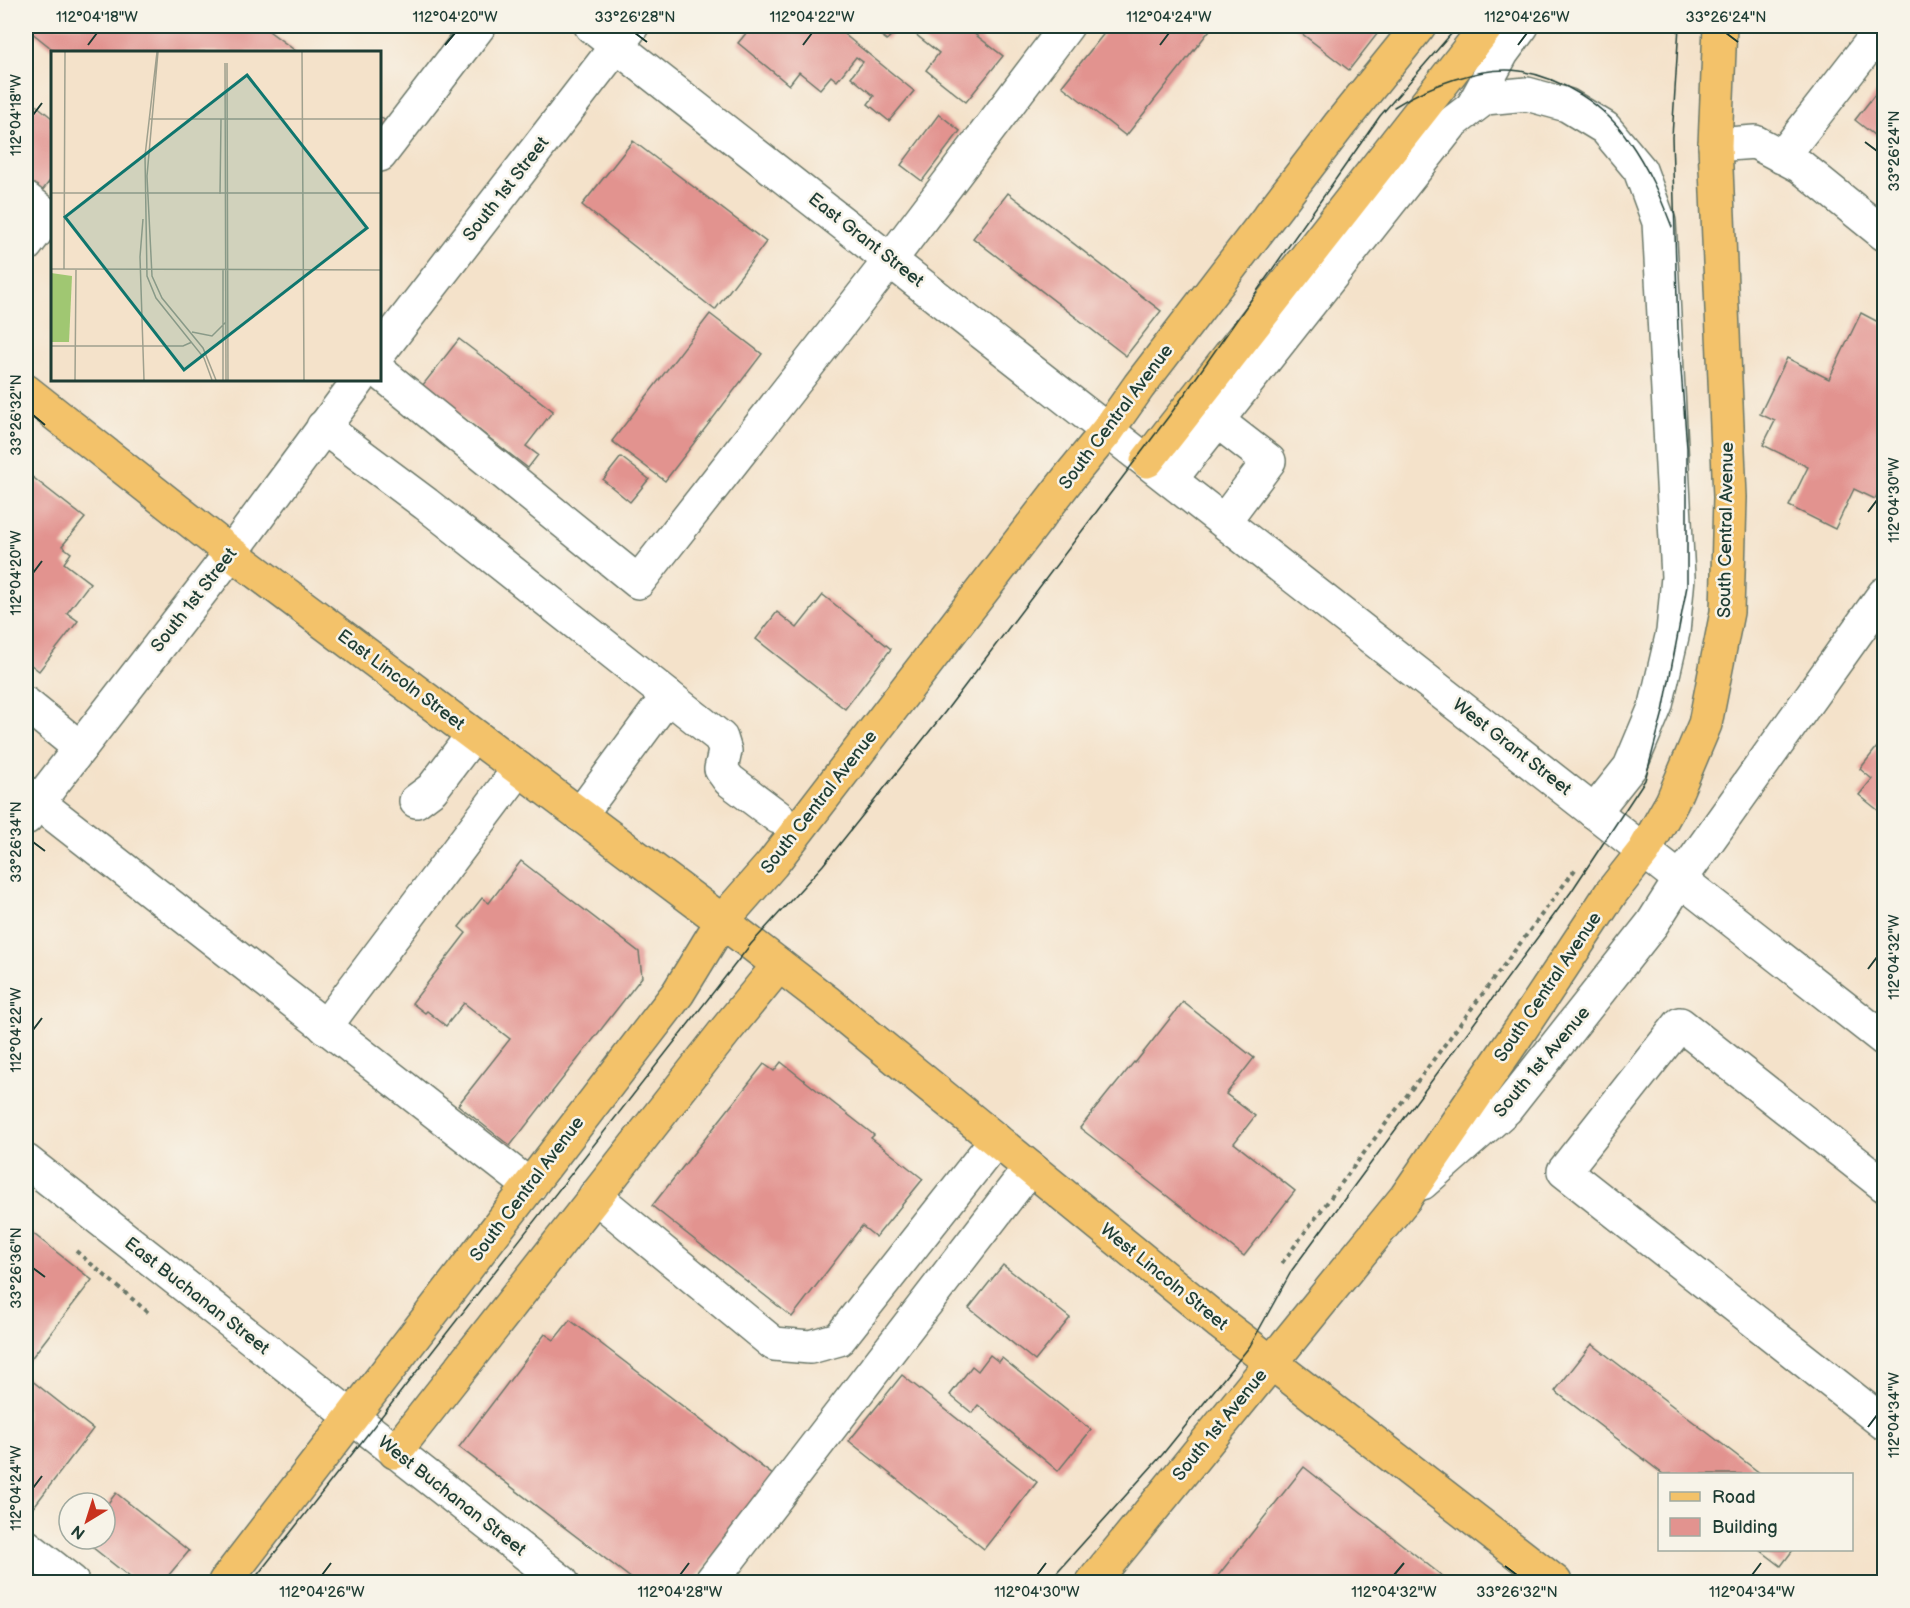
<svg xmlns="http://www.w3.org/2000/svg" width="1910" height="1608" font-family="'Balsamiq Sans',sans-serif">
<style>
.building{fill:#e2938f}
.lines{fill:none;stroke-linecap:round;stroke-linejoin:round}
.minor-casing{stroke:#6a7768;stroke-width:36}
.major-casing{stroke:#6a7768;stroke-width:36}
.path{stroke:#6a7768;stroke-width:4;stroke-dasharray:4.5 4.5;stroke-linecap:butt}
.minor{stroke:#fff;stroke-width:33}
.major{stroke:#f3c26a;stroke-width:33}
.tram{stroke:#1f3d34;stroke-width:1.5}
.ticks{fill:none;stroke:#1f3d34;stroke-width:2}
.labels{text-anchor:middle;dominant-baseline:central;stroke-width:5;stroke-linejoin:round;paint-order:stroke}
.street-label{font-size:18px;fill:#1f3d34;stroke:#f7f3e8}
.inset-road{fill:none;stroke:#9fa08e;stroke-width:1.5}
.view{fill:#0f766e;fill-opacity:0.15;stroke:#0f766e;stroke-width:3}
.inset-edge{fill:none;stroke:#1f3d34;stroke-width:3}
.neatline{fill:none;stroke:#1f3d34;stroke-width:2}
.ticks-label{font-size:15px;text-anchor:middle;fill:#1f3d34}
</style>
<rect width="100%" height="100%" fill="#f7f3e8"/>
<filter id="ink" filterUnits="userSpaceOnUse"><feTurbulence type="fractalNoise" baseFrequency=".0167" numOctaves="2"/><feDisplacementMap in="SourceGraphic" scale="12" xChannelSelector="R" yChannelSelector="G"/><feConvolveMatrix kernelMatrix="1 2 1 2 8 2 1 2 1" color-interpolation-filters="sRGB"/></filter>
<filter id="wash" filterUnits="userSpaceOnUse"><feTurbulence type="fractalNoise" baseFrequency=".008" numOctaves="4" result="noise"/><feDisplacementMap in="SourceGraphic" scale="24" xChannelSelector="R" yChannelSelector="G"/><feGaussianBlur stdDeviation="1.35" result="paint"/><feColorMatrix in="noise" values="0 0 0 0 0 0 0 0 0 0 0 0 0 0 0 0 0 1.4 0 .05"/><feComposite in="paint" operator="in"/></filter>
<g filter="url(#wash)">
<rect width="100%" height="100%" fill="#f4e2ca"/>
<g id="blocks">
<!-- building -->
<g class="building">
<path d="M26,26H262L297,52H56L26,28Z"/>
<path d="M752,26H834L914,91L889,121L868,104L874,96L851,77L863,62L856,57L837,81L831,76L820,89L799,72L789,85L738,43Z"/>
<path d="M868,26H899L887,40Z"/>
<path d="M905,26H964L1003,56L966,102L926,70L939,53Z"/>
<path d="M1110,26H1213L1126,136L1062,86Z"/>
<path d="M1292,26H1368L1378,33L1349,70Z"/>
<path d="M1884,83V143L1855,120Z"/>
<path d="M26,97L52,118V178L42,191L26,178Z"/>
<path d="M939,114L960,131L922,181L901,165Z"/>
<path d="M380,117L387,122L380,132Z"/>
<path d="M633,141L766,242L715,310L582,205Z"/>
<path d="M1008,193L1161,311L1126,356L973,238Z"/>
<path d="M1861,313L1884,325V481L1875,499L1854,489L1835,529L1789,506L1808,467L1763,445L1775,421L1760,414L1787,358L1829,379Z"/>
<path d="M710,314L762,354L665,481L612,441Z"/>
<path d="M459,339L553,411L526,446L538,455L528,468L422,386Z"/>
<path d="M621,457L649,479L630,502L603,480Z"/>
<path d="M26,472L85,518L62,546L71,553L64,563L90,583L67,613L78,621L39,671L26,661Z"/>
<path d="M823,595L891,649L845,709L756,639L777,612L797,628Z"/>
<path d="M1877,747L1884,753V815L1859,795L1872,779L1860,769Z"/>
<path d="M521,861L639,952L642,977L510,1146L458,1105L510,1039L464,1003L446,1026L427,1011L425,1013L412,1003L466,933L459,927L482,898L489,903Z"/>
<path d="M1183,1002L1254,1058L1226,1094L1255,1116L1234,1143L1295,1191L1244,1256L1080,1128L1112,1088H1113L1134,1062L1135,1063Z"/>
<path d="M781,1062L874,1135L871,1138L923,1179L876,1237L862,1226L792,1317L652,1206L764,1064L774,1071Z"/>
<path d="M26,1228L92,1280L26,1365Z"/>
<path d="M1003,1265L1070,1318L1035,1361L969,1308Z"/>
<path d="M570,1320L774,1476L693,1582H636L459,1447L545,1334L554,1340Z"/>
<path d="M1592,1344L1761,1474H1663L1555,1391Z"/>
<path d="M990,1355L999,1362L1002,1358L1091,1430L1058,1471L978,1405L972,1413L950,1395L972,1366L978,1371Z"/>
<path d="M902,1375L1037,1482L984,1549L849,1441Z"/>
<path d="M26,1376L93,1429L26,1517Z"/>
<path d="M1304,1467L1390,1535L1450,1582H1213Z"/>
<path d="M116,1493L189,1551L163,1582H136L82,1539H105V1507Z"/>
<path d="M1760,1550H1793L1781,1566Z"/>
</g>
</g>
</g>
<g filter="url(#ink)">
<use href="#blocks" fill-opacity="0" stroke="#6a7768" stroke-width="1.5"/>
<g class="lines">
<!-- minor casing -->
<g class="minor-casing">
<g id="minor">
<path d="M591,26C1023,363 1453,702 1884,1039"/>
<path d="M1473,106L1502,53L1522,26"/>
<path d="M1715,145L1755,142L1800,166L1884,234"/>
<path d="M380,155L479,26"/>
<path d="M1782,157L1884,26"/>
<path d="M26,199L48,216L26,245"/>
<path d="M380,352L632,26"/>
<path d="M380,372L638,582L891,259L1067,26"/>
<path d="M1216,420L1269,461L1224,521"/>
<path d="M323,427L426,504L668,696L580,815"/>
<path d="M1171,479L1452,123L1485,98L1527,94L1567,105L1605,128L1640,170L1659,222L1678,577L1673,632L1656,705L1630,767L1594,812"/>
<path d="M668,696L721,738L725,751L721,769L729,780L778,817"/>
<path d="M26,704L80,748"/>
<path d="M26,793L530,1186"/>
<path d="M416,801L432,789L473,735"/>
<path d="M26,818L231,553L359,380"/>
<path d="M325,1027L519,769"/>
<path d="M26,1161L562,1582"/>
<path d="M1422,1183L1506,1109L1652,924L1680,880L1884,594"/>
<path d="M1884,1185L1680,1024L1564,1171L1884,1423"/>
<path d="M595,1196L774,1344L810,1347L839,1339L996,1140"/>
<path d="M26,1546L72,1582"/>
<path d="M711,1582L1030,1168"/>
</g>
</g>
<!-- major casing -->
<g class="major-casing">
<g id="major">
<path d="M26,391L231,553L722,921L826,1001L1220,1323L1555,1582"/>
<path d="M1147,461L1487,26"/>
<path d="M395,1452L726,1030L779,965"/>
<path d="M225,1582L678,993L722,921L772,864L1071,475L1108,430L1139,386L1340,124L1419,26"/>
<path d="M1093,1582L1406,1197L1523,1026L1611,893L1644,851L1672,802L1705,724L1727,612L1730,497L1715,145L1720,26"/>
</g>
</g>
<!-- path -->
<g class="path">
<path d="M76,1251L150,1314"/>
<path d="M1282,1263L1577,867"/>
</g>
<!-- minor -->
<use href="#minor" class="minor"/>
<!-- major -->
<use href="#major" class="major"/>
<!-- tram -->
<g class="tram">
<path d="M1394,107C1425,87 1482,65 1520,71C1562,78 1605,105 1629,141C1648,168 1660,196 1672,227"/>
<path d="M252,1582L751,944L823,865L945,712L1172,412L1380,116L1458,26"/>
<path d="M1048,1582L1162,1455L1250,1346L1292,1270L1571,892L1645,780L1663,712L1687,586V448L1678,330L1672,137L1679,26"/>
</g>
</g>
</g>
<!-- ticks -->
<path class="ticks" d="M635,33L647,42M1726,33L1738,42M88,45L97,33M445,45L455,33M803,45L812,33M1160,45L1169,33M1518,45L1527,33M33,115L42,103M1865,142L1877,151M33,415L45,425M1868,512L1877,500M33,573L42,561M33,842L45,851M1868,969L1877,957M33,1030L42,1018M33,1268L45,1277M1868,1427L1877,1415M33,1488L42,1476M1505,1566L1517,1575M322,1575L331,1563M680,1575L689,1563M1037,1575L1046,1563M1394,1575L1404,1563M1752,1575L1761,1563"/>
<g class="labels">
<!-- street labels -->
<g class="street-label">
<text transform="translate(506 189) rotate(-52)">South 1st Street</text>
<text transform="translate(866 240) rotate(38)">East Grant Street</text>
<text transform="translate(1116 417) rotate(-53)">South Central Avenue</text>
<text transform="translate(1726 530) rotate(-89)">South Central Avenue</text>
<text transform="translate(194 600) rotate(-52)">South 1st Street</text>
<text transform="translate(401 680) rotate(37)">East Lincoln Street</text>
<text transform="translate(1512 747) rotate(38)">West Grant Street</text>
<text transform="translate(819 802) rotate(-52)">South Central Avenue</text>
<text transform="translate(1548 987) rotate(-56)">South Central Avenue</text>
<text transform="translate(1542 1062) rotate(-50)">South 1st Avenue</text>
<text transform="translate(527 1189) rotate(-53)">South Central Avenue</text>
<text transform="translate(1164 1277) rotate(39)">West Lincoln Street</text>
<text transform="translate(197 1296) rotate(38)">East Buchanan Street</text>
<text transform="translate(1220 1425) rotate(-51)">South 1st Avenue</text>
<text transform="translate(452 1496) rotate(38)">West Buchanan Street</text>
</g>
</g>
<!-- overview -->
<g transform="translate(51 51)">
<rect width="330" height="330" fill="#f4e2ca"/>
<path d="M0,222L21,225L18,291H0Z" fill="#a0c772"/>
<path class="inset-road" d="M106,1L94,105L96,225L105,247L153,307L161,329M107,1L96,125L101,225L111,247L152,297L165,329M251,1L253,329M174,12L175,329M176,12L177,329M99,68H330M0,142H330M169,143L170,68M92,168L89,206L93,329M0,218L330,219M13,218L14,1M172,219V329M141,281L161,285L175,271M0,295H132L141,291M24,329L25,218"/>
<path class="view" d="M196,24L316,177L133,319L14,166Z"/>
<rect width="330" height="330" class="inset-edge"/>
</g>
<!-- margin -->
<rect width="1910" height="1608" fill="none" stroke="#f7f3e8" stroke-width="66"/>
<!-- legend -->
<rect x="1658" y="1473" width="195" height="78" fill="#f7f3e8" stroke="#a1aaa0" stroke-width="1.5"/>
<rect x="1670" y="1492" width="30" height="9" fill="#f3c26a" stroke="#a1aaa0" stroke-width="1.5"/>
<text x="1712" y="1503" font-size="18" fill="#1f3d34">Road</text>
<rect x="1670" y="1518" width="30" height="18" fill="#e2938f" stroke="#a1aaa0" stroke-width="1.5"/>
<text x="1712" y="1533" font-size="18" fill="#1f3d34">Building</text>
<!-- north arrow -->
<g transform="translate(87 1521) rotate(218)"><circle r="28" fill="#f7f3e8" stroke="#a1aaa0" stroke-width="1.5"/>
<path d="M0-4.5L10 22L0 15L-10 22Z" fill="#c8321e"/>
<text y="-9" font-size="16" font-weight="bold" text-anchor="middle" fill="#1f3d34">N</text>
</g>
<rect x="33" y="33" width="1844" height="1542" class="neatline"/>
<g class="ticks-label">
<text x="97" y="22">112°04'18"W</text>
<text x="455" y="22">112°04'20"W</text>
<text x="635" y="22">33°26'28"N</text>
<text x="812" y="22">112°04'22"W</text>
<text x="1169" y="22">112°04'24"W</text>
<text x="1527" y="22">112°04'26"W</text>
<text x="1726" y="22">33°26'24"N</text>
<text transform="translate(16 115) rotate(-90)" y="5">112°04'18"W</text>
<text transform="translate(1894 151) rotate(-90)" y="5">33°26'24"N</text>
<text transform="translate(16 415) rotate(-90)" y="5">33°26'32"N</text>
<text transform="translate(1894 500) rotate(-90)" y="5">112°04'30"W</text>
<text transform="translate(16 573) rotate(-90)" y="5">112°04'20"W</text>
<text transform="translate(16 842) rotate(-90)" y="5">33°26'34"N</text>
<text transform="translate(1894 957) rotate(-90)" y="5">112°04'32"W</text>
<text transform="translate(16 1030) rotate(-90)" y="5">112°04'22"W</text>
<text transform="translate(16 1268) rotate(-90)" y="5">33°26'36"N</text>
<text transform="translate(1894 1415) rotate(-90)" y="5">112°04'34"W</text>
<text transform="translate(16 1488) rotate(-90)" y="5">112°04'24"W</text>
<text x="322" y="1597">112°04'26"W</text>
<text x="680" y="1597">112°04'28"W</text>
<text x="1037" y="1597">112°04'30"W</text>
<text x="1394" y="1597">112°04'32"W</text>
<text x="1517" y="1597">33°26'32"N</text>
<text x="1752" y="1597">112°04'34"W</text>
</g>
</svg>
